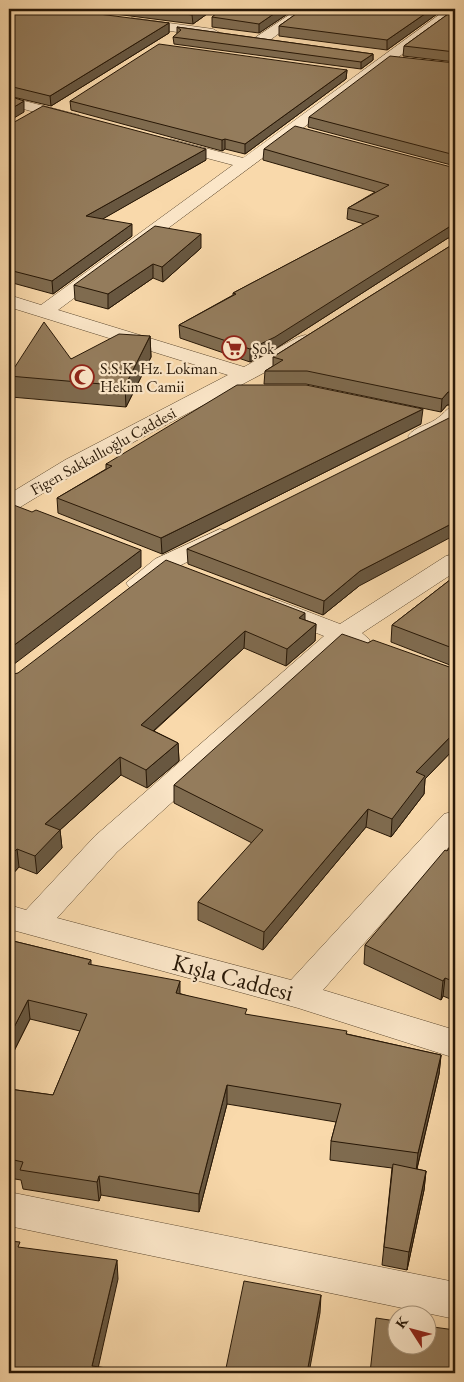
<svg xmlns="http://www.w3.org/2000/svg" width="464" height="1382" font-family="'EB Garamond',serif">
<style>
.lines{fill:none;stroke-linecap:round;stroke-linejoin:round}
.street-casing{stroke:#5c482f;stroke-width:1}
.street{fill:#fbe6c8;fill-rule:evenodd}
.wall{fill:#7f6b4f;stroke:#271706}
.shaded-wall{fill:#685740;stroke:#271706}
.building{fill:#947c5c;stroke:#271706}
.labels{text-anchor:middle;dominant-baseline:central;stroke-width:4.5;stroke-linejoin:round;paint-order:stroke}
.far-poi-label{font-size:16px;fill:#271706;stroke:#fbe6c8;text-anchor:start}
.far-street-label{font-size:16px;fill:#271706;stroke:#fbe6c8}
.near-street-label{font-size:24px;fill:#271706;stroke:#fbe6c8}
</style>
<rect width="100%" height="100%" fill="#f9d9ab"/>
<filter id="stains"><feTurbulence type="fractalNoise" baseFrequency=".004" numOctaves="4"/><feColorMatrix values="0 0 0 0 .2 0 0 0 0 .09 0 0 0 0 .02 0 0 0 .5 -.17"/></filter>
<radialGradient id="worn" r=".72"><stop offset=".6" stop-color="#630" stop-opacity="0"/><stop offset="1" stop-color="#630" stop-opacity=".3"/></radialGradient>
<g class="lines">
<!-- street casing -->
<g class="street-casing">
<g id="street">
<path d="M298,9H312L266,43H256L254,40L256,37Z"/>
<path d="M447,9H455V15L58,310L244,367L298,337L305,335L312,337L315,341L290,359L81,470L17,509L9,511V494L65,460L228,375L9,307V295L41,305L233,165L165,147L163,144L165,141L171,139L243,158Z"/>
<path d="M132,18L213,29L220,33L213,37L127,25L125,22Z"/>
<path d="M9,97L79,115L82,118L74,123L9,105Z"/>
<path d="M455,406V427C441,433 427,445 411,441L408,436C415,426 430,425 439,417C446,412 446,408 455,406Z"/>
<path d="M220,529L229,531L232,536L229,541L173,569L148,588L139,591L130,588L126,583L155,559Z"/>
<path d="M455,554V572L362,633L370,640L366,646L357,648L346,645L117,852L57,918L291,980L444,814L455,811V840L323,990L455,1030V1058L298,1008L9,929V905L26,910L95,836L324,636L262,611L258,606L262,601L271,598L280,601L340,624L446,556Z"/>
<path d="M9,1192L455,1282V1319L9,1226Z"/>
</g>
</g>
<!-- street -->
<use href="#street" class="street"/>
</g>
<!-- wall -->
<g class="wall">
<path d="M76,9H214L193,24Z"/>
<path d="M222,9H295L259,33L212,27V17Z"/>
<path d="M303,9H444L387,50L279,36V26Z"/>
<path d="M455,9V62L403,56L404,46Z"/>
<path d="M9,12L169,23V33L51,106L9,96Z"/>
<path d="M177,27L373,54V60L361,69L174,44L173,37L177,34Z"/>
<path d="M455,63V166L308,127L309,117Z"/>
<path d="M347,70L346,79L245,154L225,149L222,151L71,110L70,101Z"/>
<path d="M9,125L206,160L102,219L132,236L53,294L9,282Z"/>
<path d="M264,149L455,168V238H448L275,349L250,362L180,338L179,325L233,295V293L364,224L347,219L348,208L375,192L263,160Z"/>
<path d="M455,243V405H447L441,412L306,384H264L265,371L273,366V357Z"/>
<path d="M201,248L163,282L153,278L108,309L75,300L74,285Z"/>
<path d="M150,336L151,357L126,407L11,397L9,376L71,359Z"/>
<path d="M421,424L162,554L58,513L57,498L106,469V464Z"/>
<path d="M187,549L359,586L323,615L188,564Z"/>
<path d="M455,576V667L391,642L392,625Z"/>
<path d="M305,620L316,624L315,641L286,666L244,648L154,731L178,743L179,761L147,788L121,775L60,830L62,848L37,874L19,867L9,878V675Z"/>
<path d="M368,643L455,669V748L425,779L424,794L391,837L366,827L263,950L198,920V902L252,843L174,803V785Z"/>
<path d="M455,840V1001L443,996L441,1000L364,964L365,945L447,851Z"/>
<path d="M9,940L91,960V965L247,1015L347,1034L441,1055L439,1074L417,1169L426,1171L424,1190L407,1270L382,1265L392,1168L330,1160L331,1141L336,1122L227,1104L199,1212L101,1195L99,1201L23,1189L21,1180L9,1178V1089L53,1095L80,1031L30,1019L9,1061Z"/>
</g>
<!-- shaded-wall -->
<g class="shaded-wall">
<path d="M201,9H214L193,24L192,15Z"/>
<path d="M281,9H295L259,33V24Z"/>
<path d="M432,9H444L387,50V40Z"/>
<path d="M169,23V33L51,106L50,96Z"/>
<path d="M373,54V60L361,69V62Z"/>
<path d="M347,70L346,79L245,154V144Z"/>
<path d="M24,101V112L9,121V110Z"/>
<path d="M225,139V149L222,151V140Z"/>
<path d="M206,149V160L87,228L86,216Z"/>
<path d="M132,224V236L53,294L52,281Z"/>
<path d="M455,226V238H448L275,349L250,362V349L449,227Z"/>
<path d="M201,234V248L163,282L162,267Z"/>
<path d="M153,264V278L108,309V294Z"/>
<path d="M150,336L151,357L126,407L125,386Z"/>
<path d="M455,391V404L447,405L441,412L442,399L448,392Z"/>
<path d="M423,409L421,424L162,554L161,538Z"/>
<path d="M455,522V535L359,586L323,615L324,601L360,571Z"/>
<path d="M141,550V567L9,668V649Z"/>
<path d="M305,613V631L299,618Z"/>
<path d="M316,624L315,641L286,666L287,649Z"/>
<path d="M245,631L244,648L141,742V725Z"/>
<path d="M455,732V748L425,779L424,794L391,837L392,819L416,772Z"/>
<path d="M178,743L179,761L147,788L146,770Z"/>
<path d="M120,757L121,775L60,830L62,848L37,874L35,856L45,824Z"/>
<path d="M368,809L366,827L263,950L264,932Z"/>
<path d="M17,849L19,867L9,878V857Z"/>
<path d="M445,978L443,996L441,1000L443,981Z"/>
<path d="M180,981V1000L176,993Z"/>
<path d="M28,1000L30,1019L9,1061V1037Z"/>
<path d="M441,1055L439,1074L416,1172L418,1153Z"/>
<path d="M227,1085V1104L199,1212V1194Z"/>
<path d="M426,1171L424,1190L407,1270L409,1252Z"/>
<path d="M99,1176L101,1195L99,1201L97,1182Z"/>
<path d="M117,1260L118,1279L97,1373L92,1366Z"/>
<path d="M321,1295L320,1313L309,1373H307Z"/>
</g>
<!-- building -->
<g class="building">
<path d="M15,9H60L169,23L50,96L9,86V12Z"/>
<path d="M147,9H201L192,15Z"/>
<path d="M222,9H281L259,24L212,17Z"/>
<path d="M303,9H432L387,40L279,26Z"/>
<path d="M455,9V52L404,46Z"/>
<path d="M177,27L373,54L361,62L173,37L181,30Z"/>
<path d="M159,44L347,70L245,144L225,139L222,140L70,101Z"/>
<path d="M390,56L455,63V155L309,117Z"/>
<path d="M9,96L24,101L9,110Z"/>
<path d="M43,106L206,149L86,216L132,224L52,281L9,270V125Z"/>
<path d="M295,126L455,168V226L449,227L275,337L250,349L179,325L236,294L233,293L379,216L348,208L389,185L264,149Z"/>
<path d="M155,226L201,234L162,267L153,264L108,294L74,285Z"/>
<path d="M455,243V391L448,392L442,399L307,371H265L283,360L273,357Z"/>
<path d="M44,322L71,359L119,334L150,336L125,386L9,376Z"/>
<path d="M237,385H306L423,409L161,538L57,498L112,466L106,464Z"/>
<path d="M451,417L455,418V522L360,571L324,601L187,549Z"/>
<path d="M11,504L32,512L36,510L141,550L9,649V506Z"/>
<path d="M166,560L305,613L299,618L316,624L287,649L245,631L141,725L178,743L146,770L120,757L45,824L60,830L35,856L17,849L9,857V675L18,673Z"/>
<path d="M455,576V649L392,625Z"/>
<path d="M342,634L368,643L373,640L455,669V732L416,772L425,776L392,819L368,809L264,932L198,902L263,830L174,785Z"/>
<path d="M455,840V982L445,978L443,981L365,945L445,850L447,851Z"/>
<path d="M9,940L91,960L88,964L180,981L176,993L247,1009L245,1014L347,1031L346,1034L441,1055L418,1153L331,1141L341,1104L227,1085L199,1194L99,1176L97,1182L20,1170L23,1162L9,1159V1089L53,1095L87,1014L28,1000L9,1037Z"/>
<path d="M393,1164L426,1171L409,1252L384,1247Z"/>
<path d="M9,1241L20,1242L18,1247L117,1260L92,1366L144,1373H9Z"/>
<path d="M244,1281L321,1295L307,1373H225Z"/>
<path d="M376,1318L396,1321V1344H426V1326L455,1330V1373H370Z"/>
</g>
<!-- icons -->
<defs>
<g id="supermarket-ring" transform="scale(1.25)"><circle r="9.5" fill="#fbe6c8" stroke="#8f2418" stroke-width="1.5"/><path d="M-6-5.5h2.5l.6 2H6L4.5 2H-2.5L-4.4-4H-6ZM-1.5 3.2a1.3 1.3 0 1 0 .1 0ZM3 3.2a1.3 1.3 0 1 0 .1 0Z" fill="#8f2418"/></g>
<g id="mosque-ring" transform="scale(1.25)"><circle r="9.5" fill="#fbe6c8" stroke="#8f2418" stroke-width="1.5"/><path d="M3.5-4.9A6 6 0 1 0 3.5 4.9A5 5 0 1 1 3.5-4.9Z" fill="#8f2418"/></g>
</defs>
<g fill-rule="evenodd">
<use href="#supermarket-ring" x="234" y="348"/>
<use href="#mosque-ring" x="82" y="377"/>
</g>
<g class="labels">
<!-- far-poi labels -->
<g class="far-poi-label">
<text x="252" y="348">Şok</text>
<text x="100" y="368">S.S.K. Hz. Lokman<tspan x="100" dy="18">Hekim Camii</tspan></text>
</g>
<!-- far-street labels -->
<g class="far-street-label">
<text transform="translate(103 451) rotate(-29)">Figen Sakkallıoğlu Caddesi</text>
</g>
<!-- near-street labels -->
<g class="near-street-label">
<text transform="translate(233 977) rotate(15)">Kışla Caddesi</text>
</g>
</g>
<!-- margin -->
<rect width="464" height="1382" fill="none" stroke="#f9d9ab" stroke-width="30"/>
<rect x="10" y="10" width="444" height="1362" fill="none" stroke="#271706" stroke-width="2.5"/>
<rect x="15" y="15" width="434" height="1352" fill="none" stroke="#271706"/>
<!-- north arrow -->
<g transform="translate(412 1330) rotate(306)"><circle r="24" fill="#fbe6c8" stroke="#a6937a"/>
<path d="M0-4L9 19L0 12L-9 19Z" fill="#8f2418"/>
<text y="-8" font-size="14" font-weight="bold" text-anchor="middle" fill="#271706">K</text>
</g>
<rect width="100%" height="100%" filter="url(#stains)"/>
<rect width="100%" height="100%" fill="url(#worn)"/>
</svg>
